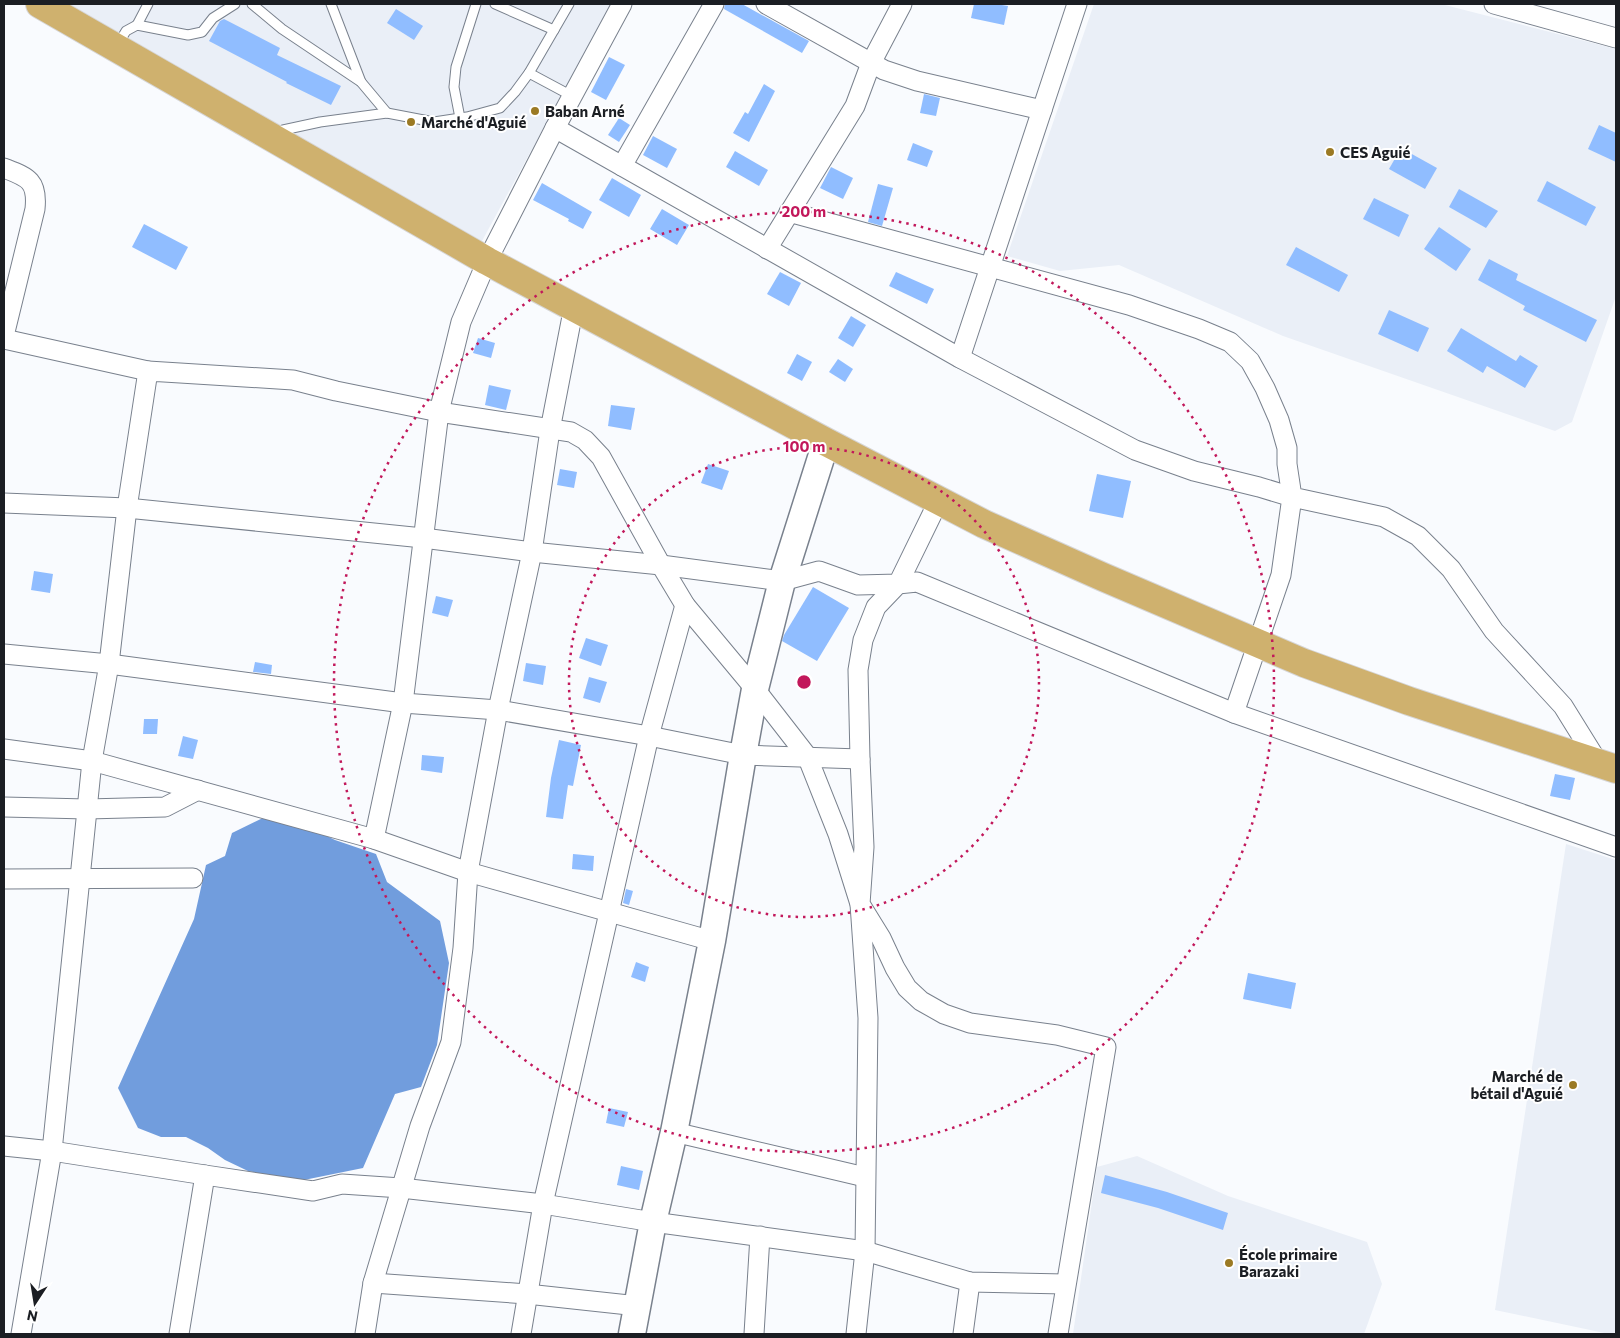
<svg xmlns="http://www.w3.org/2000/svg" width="1620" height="1338" font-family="Commissioner,sans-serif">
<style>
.built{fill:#eaeff7}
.water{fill:#719ddd}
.building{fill:#90bdff}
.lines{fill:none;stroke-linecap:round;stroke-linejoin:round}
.lane-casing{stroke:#79818d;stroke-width:11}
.street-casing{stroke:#79818d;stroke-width:21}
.secondary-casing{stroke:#79818d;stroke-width:29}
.highway-casing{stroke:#d6d6d7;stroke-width:30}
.lane{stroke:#fff;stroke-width:9}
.street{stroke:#fff;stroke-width:19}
.secondary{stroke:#fff;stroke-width:26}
.highway{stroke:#cfb16e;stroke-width:28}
.ring{fill:none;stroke:#c2185b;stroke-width:2.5;stroke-dasharray:2.5 5}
.poi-dot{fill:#9b7a24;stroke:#fff;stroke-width:2}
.labels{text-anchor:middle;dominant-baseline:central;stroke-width:4;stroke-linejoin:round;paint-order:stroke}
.poi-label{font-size:15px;font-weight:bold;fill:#1b1e23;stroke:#fff;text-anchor:start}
.centre{fill:#c2185b;stroke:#fff;stroke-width:2.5}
.ring-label{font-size:15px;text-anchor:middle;font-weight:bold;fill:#c2185b;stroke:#fff;stroke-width:4;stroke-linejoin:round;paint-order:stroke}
</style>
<rect width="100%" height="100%" fill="#f9fbfe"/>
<!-- built -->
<g class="built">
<path d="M70,4H611L482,241Z"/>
<path d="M1094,4H1441L1616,49V296L1572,422L1555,431L1283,336L1119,265L1060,271L1007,256Z"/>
<path d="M1566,844L1616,860V1334H1609L1495,1310Z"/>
<path d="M1137,1156L1228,1196L1367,1242L1382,1284L1364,1334H1073L1097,1167Z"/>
</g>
<!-- water -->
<path class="water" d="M267,816L301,823L335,840L376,854L387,882L440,921L449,963L437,1045L421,1087L395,1094L363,1168L299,1181L248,1171L225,1160L208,1148L186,1137H161L138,1128L118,1088L194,919L206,865L225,856L232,833Z"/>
<!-- building -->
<g class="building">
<path d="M725,4H742L809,41L802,53L724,9Z"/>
<path d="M974,4H996L1008,6L1004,25L971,18Z"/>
<path d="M396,9L423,26L414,40L387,23Z"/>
<path d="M224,19L280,48L277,55L341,86L331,105L286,83L287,82L209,41L220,21Z"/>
<path d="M609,57L625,65L606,100L591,92Z"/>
<path d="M764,84L775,91L749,142L733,133L745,112L748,114Z"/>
<path d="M924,94L940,98L936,116L920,113Z"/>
<path d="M619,118L630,125L619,142L608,135Z"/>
<path d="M1599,125L1616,133V162L1588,149Z"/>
<path d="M653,136L677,149L667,168L643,155Z"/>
<path d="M913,143L933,151L927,167L907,160Z"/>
<path d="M1401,148L1437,168L1425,189L1389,169Z"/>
<path d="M735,151L768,170L759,186L726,167Z"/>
<path d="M831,167L853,178L843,199L820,188Z"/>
<path d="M612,178L641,195L629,217L599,200Z"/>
<path d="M1547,181L1596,207L1586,226L1537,201Z"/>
<path d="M542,183L592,212L583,229L568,221L569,219L533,200Z"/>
<path d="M878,184L893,188L882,226L868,222Z"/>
<path d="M1459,189L1498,211L1486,228L1449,207Z"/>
<path d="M1374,198L1409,215L1399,237L1363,219Z"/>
<path d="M662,209L689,225L677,245L650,229Z"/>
<path d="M144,224L188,247L176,270L132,247Z"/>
<path d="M1439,227L1471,249L1456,271L1424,249Z"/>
<path d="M1296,247L1348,275L1339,292L1286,265Z"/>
<path d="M1489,259L1518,274L1516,280L1597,320L1586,342L1523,310L1525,306L1478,280Z"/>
<path d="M780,272L801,283L789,306L767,294Z"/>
<path d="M896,272L934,289L927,304L889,286Z"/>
<path d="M1389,310L1429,328L1418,352L1378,334Z"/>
<path d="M851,316L866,325L853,347L838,338Z"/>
<path d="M1461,328L1516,361L1520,355L1538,366L1525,388L1487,366L1483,373L1447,351Z"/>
<path d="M478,338L495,343L491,358L473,353Z"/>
<path d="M797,354L812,362L802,381L787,373Z"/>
<path d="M838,359L853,369L845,382L829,372Z"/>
<path d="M489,385L511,390L506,410L485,405Z"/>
<path d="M611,405L635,408L631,430L608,426Z"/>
<path d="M708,464L729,471L722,490L701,483Z"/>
<path d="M560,469L577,472L574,488L557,485Z"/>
<path d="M1097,474L1131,481L1123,518L1089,511Z"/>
<path d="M34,571L53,574L50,593L31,590Z"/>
<path d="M813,587L849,608L817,661L782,641L784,635Z"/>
<path d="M436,596L453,600L448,617L432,613Z"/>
<path d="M586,638L608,645L601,666L579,658Z"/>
<path d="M255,662L272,665L271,674L253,672Z"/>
<path d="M526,663L546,666L543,685L523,681Z"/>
<path d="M589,677L607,682L600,703L583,698Z"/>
<path d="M144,719H158L157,734H143Z"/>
<path d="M183,736L198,740L193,759L178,756Z"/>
<path d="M559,740L581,745L573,786L568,785L563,819L546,817L551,778Z"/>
<path d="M422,755L444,757L442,773L421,770Z"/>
<path d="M1555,774L1575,778L1570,800L1550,796Z"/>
<path d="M573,854L594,856L593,871L572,869Z"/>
<path d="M626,889L633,891L629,905L623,903Z"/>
<path d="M636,962L649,967L645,982L631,977Z"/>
<path d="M1248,973L1296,983L1291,1009L1243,999Z"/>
<path d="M609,1108L628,1112L624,1127L606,1123Z"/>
<path d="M621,1166L643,1171L639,1190L617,1185Z"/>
<path d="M1105,1175L1167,1192L1228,1213L1223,1230L1158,1208L1101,1193Z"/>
</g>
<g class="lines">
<!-- lane casing -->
<g class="lane-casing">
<g id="lane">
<path d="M252,4L282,29L361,82L387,113"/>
<path d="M331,4L361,82"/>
<path d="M495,4L554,30"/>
<path d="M137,25L148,4"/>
<path d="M117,46L126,31L137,25L188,35L202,32L213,18L235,4"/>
<path d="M529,73L572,96"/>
<path d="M460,118L454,87L456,67L476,4"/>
<path d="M279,138L283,130L320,122L387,113L434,122L467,117L500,108L515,92L529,73L569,4"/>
</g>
</g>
<!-- street casing -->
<g class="street-casing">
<g id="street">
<path d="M766,4L884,70L917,81L1042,110"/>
<path d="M1494,4L1616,38"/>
<path d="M555,128L960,358L1135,450L1194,471L1259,487L1292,497L1281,575L1234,713"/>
<path d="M622,166L714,4"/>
<path d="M4,168C27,177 38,180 35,209L4,336"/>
<path d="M789,212L1129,305L1199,329L1230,342L1250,361L1265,388L1279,420L1287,448V464L1292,497L1384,517L1418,536L1451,569L1494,631L1563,706L1599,764"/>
<path d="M767,249L855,106L871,63L902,4"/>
<path d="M4,339L148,371"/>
<path d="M960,358L1077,4"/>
<path d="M4,503L127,508L423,538L532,552L661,565L782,581L819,571L858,585L898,584L939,500"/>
<path d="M4,654L109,664L403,703L498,710L649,736L743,755L860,759"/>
<path d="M4,749L92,761L374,839L468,872L712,941"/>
<path d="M4,807L87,809L165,807L198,790"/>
<path d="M374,839L403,703L439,412L461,322L487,261L555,128L622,4"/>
<path d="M4,879L193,878"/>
<path d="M674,1132L865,1177"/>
<path d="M4,1146L52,1151L205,1175L313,1191L342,1184L401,1188L543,1204L653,1222L865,1251L970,1282L1065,1284"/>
<path d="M373,1283L527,1294L638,1306"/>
<path d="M21,1334L52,1151L92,761L109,664L127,508L148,371L293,380L336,391L439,412L571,432L585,440L601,457L661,565L685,605L755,689L807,756L838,834L860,904L868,1018L865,1251L856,1334"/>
<path d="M179,1334L205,1175"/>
<path d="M365,1334L373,1283L420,1126L451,1042L463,948L468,872L498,710L532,552L550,430L574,306"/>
<path d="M521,1334L543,1204L649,736L685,605"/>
<path d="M754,1334L760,1236"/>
<path d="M963,1334L970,1282"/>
<path d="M1058,1334L1106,1047L1057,1035L970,1023L944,1014L921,1001L907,988L895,968L881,938L860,904L864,847L860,759L858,670L863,640L876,607L898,584L917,582L1234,713L1616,847"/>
</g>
</g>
<!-- secondary casing -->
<g class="secondary-casing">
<path id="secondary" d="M632,1334L653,1222L674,1132L712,941L743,755L755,689L782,581L826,442"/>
</g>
<!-- highway casing -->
<g class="highway-casing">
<path id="highway" d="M40,4L487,261L826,442L984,524L1103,577L1304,663L1409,701L1616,769"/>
</g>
<!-- lane -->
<use href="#lane" class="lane"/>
<!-- street -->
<use href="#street" class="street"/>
<!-- secondary -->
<use href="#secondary" class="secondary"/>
<!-- highway -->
<use href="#highway" class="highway"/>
</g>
<!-- distance rings -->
<g class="ring">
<circle cx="804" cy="682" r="235"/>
<circle cx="804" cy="682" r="470"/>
</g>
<!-- markers -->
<g class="poi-dot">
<circle cx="535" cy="111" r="5"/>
<circle cx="411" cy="122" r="5"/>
<circle cx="1330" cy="152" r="5"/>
<circle cx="1573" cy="1085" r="5"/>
<circle cx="1229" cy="1263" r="5"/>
</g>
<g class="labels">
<!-- poi labels -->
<g class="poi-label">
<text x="545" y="111">Baban Arné</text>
<text x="421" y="122">Marché d'Aguié</text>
<text x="1340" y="152">CES Aguié</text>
<text x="1563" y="1076" text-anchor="end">Marché de<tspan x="1563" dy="17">bétail d'Aguié</tspan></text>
<text x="1239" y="1254">École primaire<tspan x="1239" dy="17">Barazaki</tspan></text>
</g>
</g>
<circle cx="804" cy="682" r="8" class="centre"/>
<g class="ring-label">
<text x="804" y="217">200 m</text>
<text x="804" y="452">100 m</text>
</g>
<!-- border -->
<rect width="1620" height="1338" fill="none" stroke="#1b1e23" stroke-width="10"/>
<!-- north arrow -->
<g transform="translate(35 1303) rotate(192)" stroke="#ffffff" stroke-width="4" paint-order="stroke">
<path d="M0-4L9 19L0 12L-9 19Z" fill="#1b1e23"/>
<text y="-8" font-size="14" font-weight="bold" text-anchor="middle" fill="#1b1e23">N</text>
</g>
</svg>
